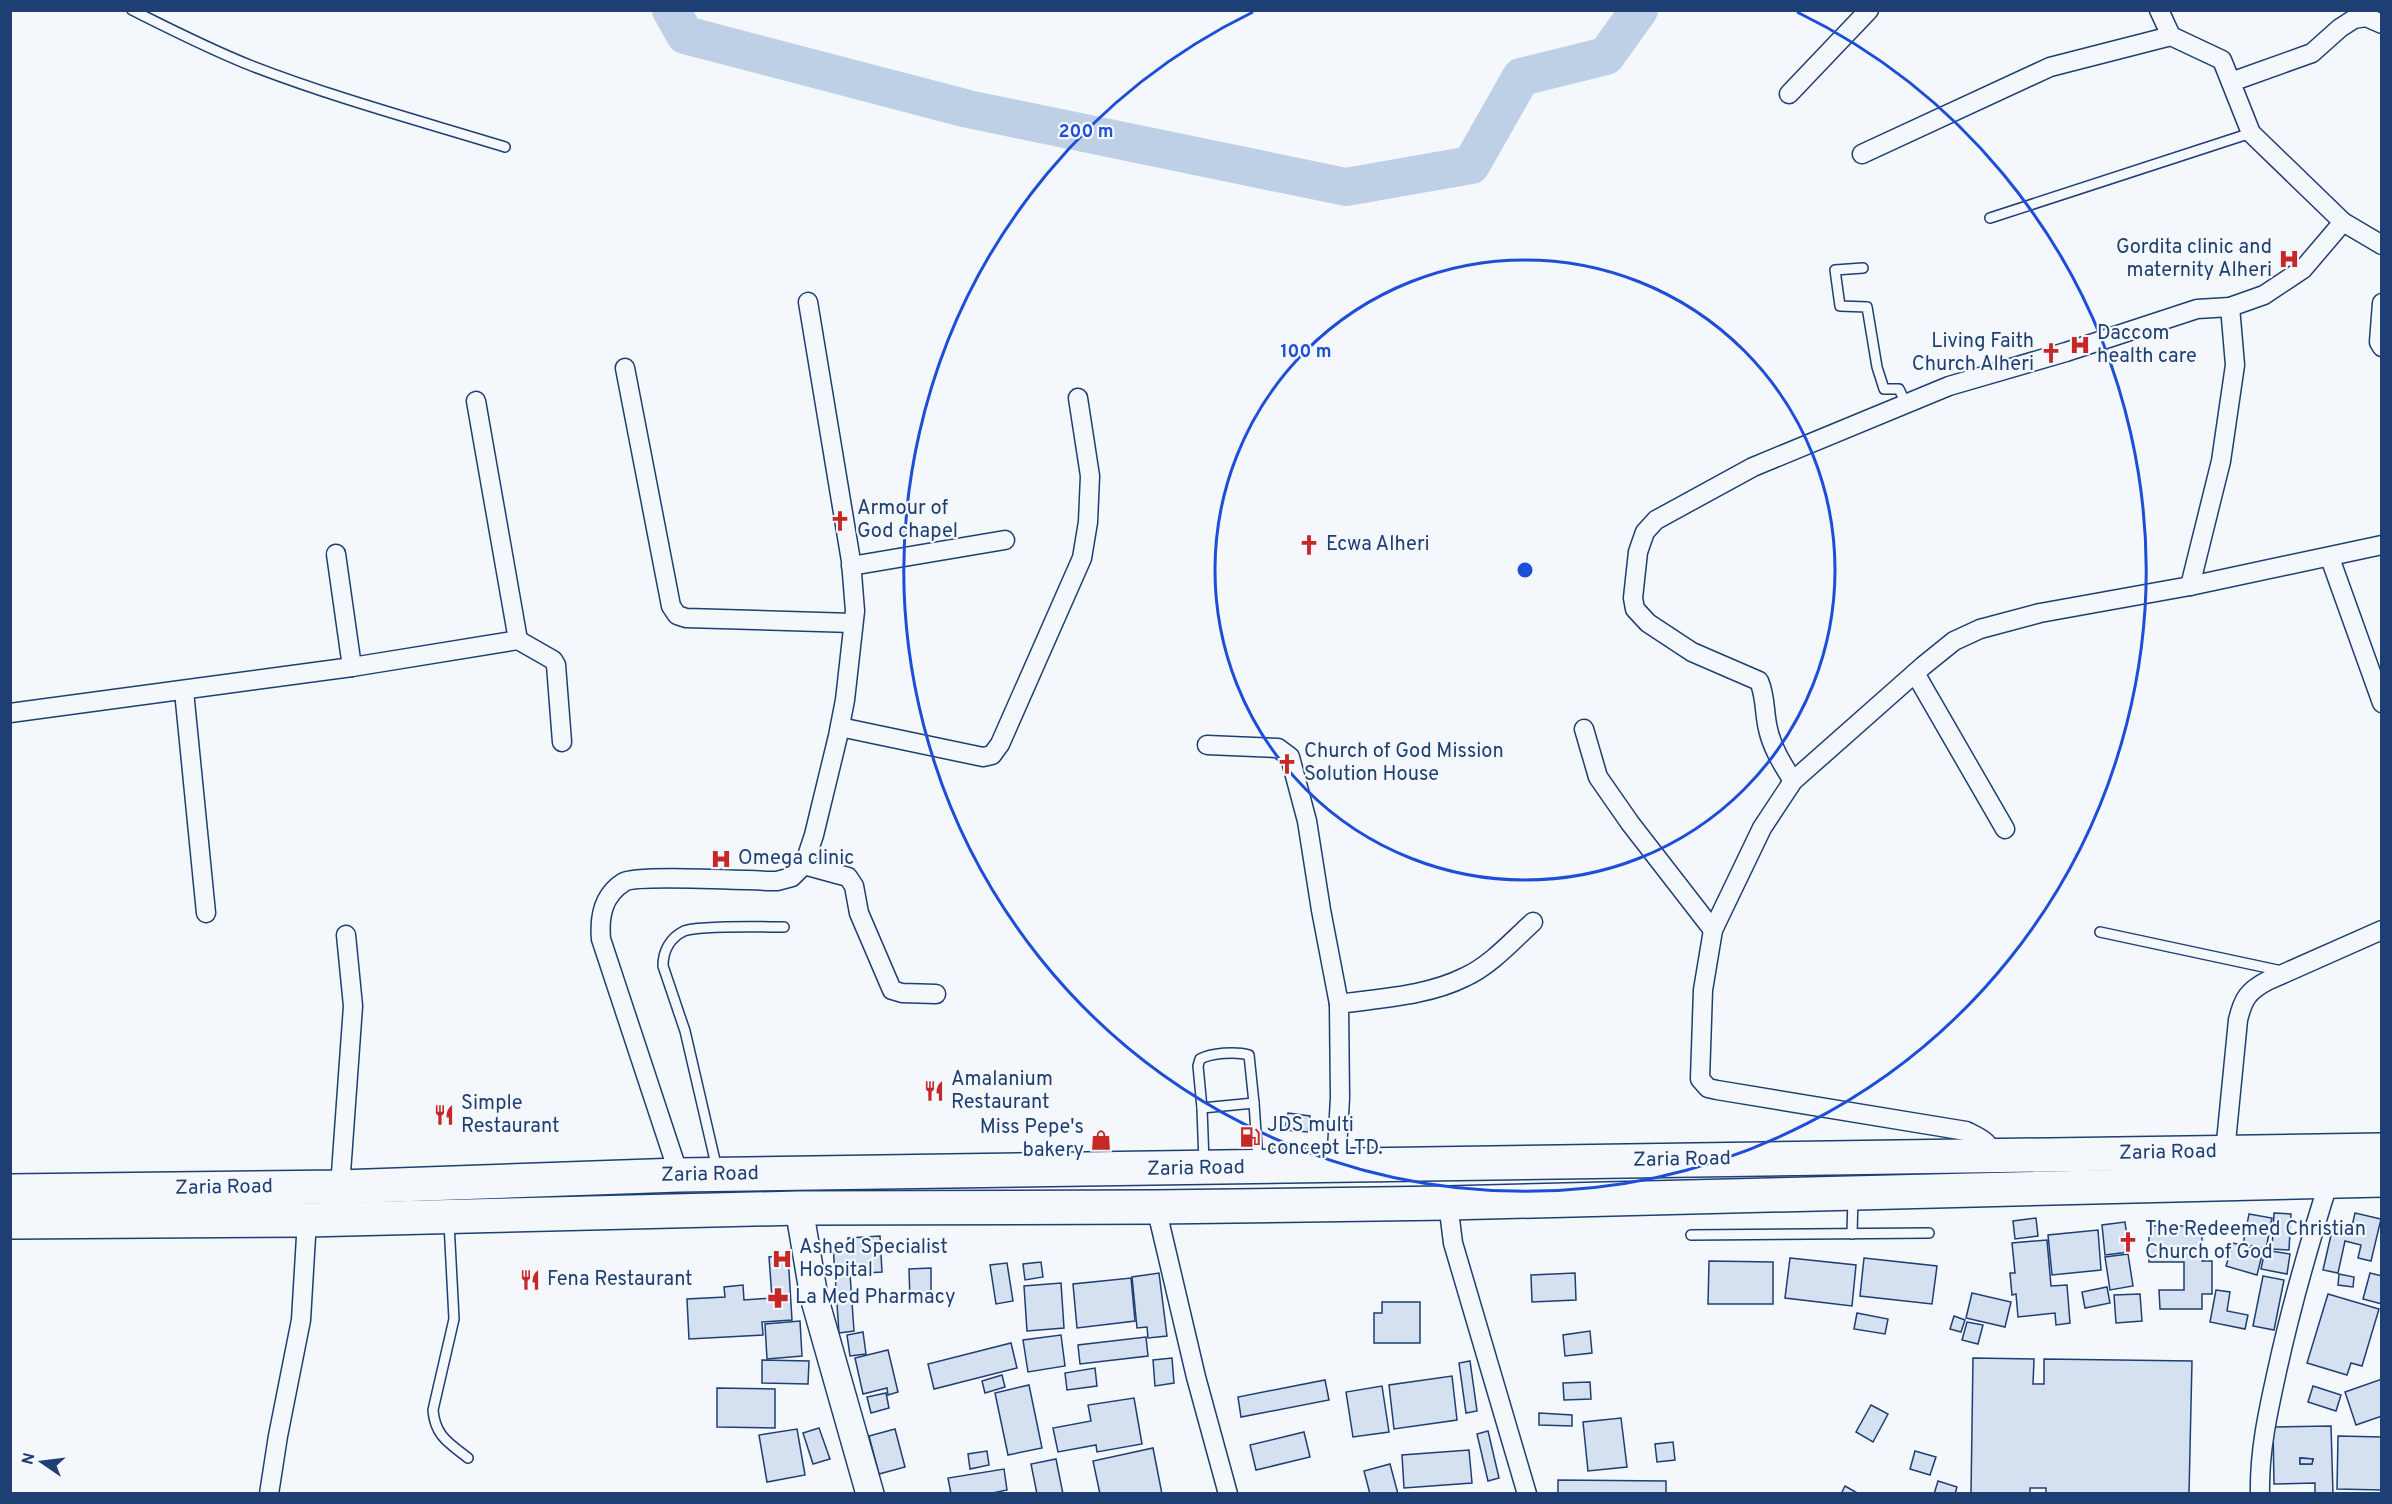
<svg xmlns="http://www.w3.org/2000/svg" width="2392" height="1504" font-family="Overpass,sans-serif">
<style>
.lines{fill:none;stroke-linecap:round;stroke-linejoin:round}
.river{stroke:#bed0e5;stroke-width:38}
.building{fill:#d5e0f0;stroke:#1d3f73;stroke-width:1.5;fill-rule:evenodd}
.lane-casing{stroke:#1d3f73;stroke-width:12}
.street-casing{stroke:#1d3f73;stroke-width:21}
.secondary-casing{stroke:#1d3f73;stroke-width:30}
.highway-casing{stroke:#1d3f73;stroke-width:36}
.lane{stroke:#f4f7fb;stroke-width:9}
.street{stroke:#f4f7fb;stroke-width:18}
.secondary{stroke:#f4f7fb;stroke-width:27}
.highway{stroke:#f4f7fb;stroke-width:33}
.ring{fill:none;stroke:#1d4ed8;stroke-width:3}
.labels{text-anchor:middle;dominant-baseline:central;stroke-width:4.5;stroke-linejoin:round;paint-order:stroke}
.poi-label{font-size:20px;fill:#1d3f73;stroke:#f4f7fb;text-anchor:start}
.street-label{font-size:20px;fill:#1d3f73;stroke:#f4f7fb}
.centre{fill:#1d4ed8;stroke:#f4f7fb;stroke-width:3}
.ring-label{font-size:18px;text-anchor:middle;font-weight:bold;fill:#1d4ed8;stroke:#f4f7fb;stroke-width:4.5;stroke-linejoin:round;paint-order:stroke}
</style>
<rect width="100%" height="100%" fill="#f4f7fb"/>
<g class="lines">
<!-- river -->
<path class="river" d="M671,10L685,35L968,109L1346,187L1471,165L1521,77L1606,56L1639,10"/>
</g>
<!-- building -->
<g class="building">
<path d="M1288,1113L1310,1116L1308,1132L1285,1130Z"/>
<path d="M2274,1213L2291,1214L2289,1250L2272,1249Z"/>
<path d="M2355,1213L2381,1219L2371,1261L2358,1258L2361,1245L2345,1241L2338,1273L2323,1270L2334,1222L2352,1226Z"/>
<path d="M2249,1214L2272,1218L2266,1249L2243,1244Z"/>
<path d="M2036,1218L2038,1236L2015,1239L2013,1221Z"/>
<path d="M2125,1222L2129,1252L2105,1255L2102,1225Z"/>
<path d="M2149,1226H2202V1261H2212V1294H2202V1309H2160L2159,1290H2184V1262H2149Z"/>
<path d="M2098,1230L2101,1270L2052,1275L2048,1235Z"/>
<path d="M880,1236L882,1272L850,1274L854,1331L839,1333L833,1245L848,1244V1238Z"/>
<path d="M2047,1240L2051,1286L2067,1285L2070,1323L2056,1325L2055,1313L2018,1317L2016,1294L2012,1295L2010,1273H2015L2012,1243Z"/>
<path d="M2233,1243L2263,1251L2257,1275L2226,1266Z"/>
<path d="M2265,1250L2290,1254L2287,1274L2261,1269Z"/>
<path d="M2128,1254L2133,1286L2110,1290L2105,1257Z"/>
<path d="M788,1255L792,1320L762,1322L763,1335L689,1339L687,1299L725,1297L724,1287L743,1285L744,1300L772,1298L769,1257Z"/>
<path d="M1790,1258L1856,1265L1852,1306L1785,1298Z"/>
<path d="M1864,1258L1937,1266L1932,1304L1860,1296Z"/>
<path d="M1709,1261L1773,1262V1304H1708Z"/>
<path d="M1041,1262L1043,1277L1025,1280L1023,1264Z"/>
<path d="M1007,1263L1013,1301L996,1304L990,1265Z"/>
<path d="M931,1268V1300H910L909,1269Z"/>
<path d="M1159,1273L1167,1336L1148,1338L1147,1327L1137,1328L1132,1277Z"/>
<path d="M1575,1273L1576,1300L1532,1302L1531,1275Z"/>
<path d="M2370,1273L2382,1276V1304L2363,1299Z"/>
<path d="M2339,1274L2354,1277L2353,1287L2338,1285Z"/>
<path d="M2263,1276L2284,1280L2274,1330L2253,1326Z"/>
<path d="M1131,1278L1135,1321L1077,1328L1073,1284Z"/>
<path d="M1061,1283L1064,1328L1027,1331L1024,1286Z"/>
<path d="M2107,1287L2110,1303L2085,1308L2082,1292Z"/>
<path d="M2216,1290L2230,1292L2227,1311L2248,1315L2245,1329L2210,1322Z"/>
<path d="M1972,1293L2011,1302L2005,1327L1966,1318Z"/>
<path d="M2140,1294L2142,1321L2116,1323L2114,1295Z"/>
<path d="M2328,1294L2379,1309L2362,1366L2351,1363L2347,1375L2307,1363Z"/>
<path d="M1382,1302H1420V1343H1374V1313H1382Z"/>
<path d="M1857,1313L1888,1319L1885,1334L1854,1329Z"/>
<path d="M1954,1316L1965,1320L1961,1332L1950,1329Z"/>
<path d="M800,1321L802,1356L767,1359L765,1324Z"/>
<path d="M1967,1322L1983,1325L1978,1344L1962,1340Z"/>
<path d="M1590,1331L1592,1353L1565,1356L1563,1335Z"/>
<path d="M863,1332L866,1354L850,1356L847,1335Z"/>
<path d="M1061,1335L1065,1366L1028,1372L1023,1340Z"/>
<path d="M1146,1337L1148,1356L1080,1364L1078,1345Z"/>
<path d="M1011,1343L1017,1368L934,1389L928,1364Z"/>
<path d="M888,1350L898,1392L888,1395L887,1388L863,1394L855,1358Z"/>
<path d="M1172,1358L1174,1383L1155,1386L1153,1360Z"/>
<path d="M1973,1358L2034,1359L2033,1384H2044V1359L2192,1361L2189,1494H2046V1488H2030V1494H1971Z"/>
<path d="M762,1360L809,1361L808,1384L762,1383Z"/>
<path d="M1470,1361L1477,1411L1466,1413L1459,1363Z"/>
<path d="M1095,1368L1097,1386L1067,1390L1065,1373Z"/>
<path d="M1002,1375L1005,1387L985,1393L982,1381Z"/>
<path d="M1452,1376L1457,1420L1394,1429L1389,1385Z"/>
<path d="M2382,1379V1416L2356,1425L2345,1392Z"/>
<path d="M1325,1380L1329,1400L1241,1417L1238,1397Z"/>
<path d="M1590,1382L1591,1399L1564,1400L1563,1383Z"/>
<path d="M1029,1385L1042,1448L1008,1455L995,1393Z"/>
<path d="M1382,1386L1389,1432L1353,1437L1346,1392Z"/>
<path d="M2313,1386L2341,1395L2336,1411L2308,1402Z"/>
<path d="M717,1388L775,1389V1428L717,1427Z"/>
<path d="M886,1393L889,1408L871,1413L867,1397Z"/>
<path d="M1134,1398L1142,1444L1097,1452L1096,1445L1058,1452L1053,1428L1091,1421L1088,1405Z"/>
<path d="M1871,1405L1888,1414L1873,1442L1856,1432Z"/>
<path d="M1539,1413L1572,1415V1426L1539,1425Z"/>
<path d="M1621,1418L1627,1467L1588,1471L1583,1422Z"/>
<path d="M2331,1426L2333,1494H2315V1483L2274,1484L2273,1427ZM2300,1458L2313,1459L2312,1464H2300Z"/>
<path d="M819,1428L830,1459L813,1464L803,1433Z"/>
<path d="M797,1429L805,1475L767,1482L759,1435Z"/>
<path d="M895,1429L905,1467L879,1474L869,1436Z"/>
<path d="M1488,1431L1499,1478L1488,1481L1477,1434Z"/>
<path d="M1304,1432L1310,1457L1256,1470L1250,1445Z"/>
<path d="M2338,1436L2382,1437V1490L2337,1489Z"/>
<path d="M1673,1442L1675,1460L1657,1462L1655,1444Z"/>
<path d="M1153,1448L1162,1494H1100L1093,1461Z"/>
<path d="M1469,1450L1472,1483L1404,1488L1402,1455Z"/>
<path d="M987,1451L989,1465L970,1469L968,1454Z"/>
<path d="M1915,1451L1936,1457L1930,1475L1910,1469Z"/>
<path d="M2300,1458L2313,1459L2312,1464H2300Z"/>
<path d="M1056,1459L1063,1494H1037L1031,1464Z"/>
<path d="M1390,1464L1398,1494H1370L1364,1471Z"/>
<path d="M1004,1469L1007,1490L988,1494H951L948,1478Z"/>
<path d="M1558,1480L1666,1481V1494H1558Z"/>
<path d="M1938,1481L1957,1487L1955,1494H1934Z"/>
<path d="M1845,1486L1859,1494H1841Z"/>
</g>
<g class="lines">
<!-- lane casing -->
<g class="lane-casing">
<g id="lane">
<path d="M132,10C172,30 211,50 252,66C335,98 420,121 505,147"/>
<path d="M1990,218L2251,133"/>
<path d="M1863,268L1835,270L1840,306L1867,307L1877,367L1884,389H1899L1906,404"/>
<path d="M2100,932L2282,971"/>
<path d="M1202,1108L1198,1066L1200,1059C1211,1053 1236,1051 1249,1055L1254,1103"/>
<path d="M1204,1163L1202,1108L1254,1103L1258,1162"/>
<path d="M717,1169L685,1031L663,966C663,951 670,938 684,931C700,925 763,927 784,927"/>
<path d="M449,1223L454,1319L433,1410C435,1436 449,1443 468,1458"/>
<path d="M1852,1234L1853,1197"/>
<path d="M1691,1235L1929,1233"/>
</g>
</g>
<!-- street casing -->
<g class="street-casing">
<g id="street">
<path d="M2159,10L2171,36L2222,60L2251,133L2343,222L2382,245"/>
<path d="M2231,82L2312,53L2340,28L2354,19L2366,17L2382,24"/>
<path d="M1789,94L1869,10"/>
<path d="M1862,154L2050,67L2171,36"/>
<path d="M2382,303L2379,342L2382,347"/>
<path d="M625,368L671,606L677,615L686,618L853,623"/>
<path d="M336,554L352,667"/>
<path d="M2330,558L2382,703"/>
<path d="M851,566L1005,540"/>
<path d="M2190,586L2221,461L2235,365L2230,307"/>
<path d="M518,640L553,660L556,665L562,742"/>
<path d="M1915,673L2005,829"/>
<path d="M184,691L206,913"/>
<path d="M10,713L352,667L518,640L476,401"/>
<path d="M840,727L983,757L992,755L1000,744L1082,558L1088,522L1090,476L1078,398"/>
<path d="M1584,729L1598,777L1630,823L1713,930"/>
<path d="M1207,745L1278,748L1290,757L1307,821L1321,910L1339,1004L1340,1098L1336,1167"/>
<path d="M1793,781C1783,765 1772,748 1768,729C1764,713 1766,697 1759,681L1692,652L1648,623L1635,609L1633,598L1638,552L1645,532L1656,520L1753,467L1949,386L2066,352L2197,309L2230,307L2264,295L2303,269L2343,222"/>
<path d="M804,865L848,877L854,886L859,913L892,990L902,993L936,994"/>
<path d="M1339,1004C1381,998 1427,996 1465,977C1491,965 1512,941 1533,922"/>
<path d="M2225,1152L2238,1020C2243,999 2248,991 2267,981L2382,930"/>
<path d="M1994,1160C1992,1142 1980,1138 1966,1131L1717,1090L1708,1088L1700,1079L1703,990L1713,930L1762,828L1793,781L1923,666L1954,641L1980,629L2040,613L2190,586L2382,545"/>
<path d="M679,1175L601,939C599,916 603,895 624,882C638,874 753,881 777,881L792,877L804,865L814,835L838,736L845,700L855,611L851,561L808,302"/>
<path d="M340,1187L353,1006L346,935"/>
<path d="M1448,1203L1453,1243L1527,1494"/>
<path d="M1156,1207L1196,1377L1228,1494"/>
<path d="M269,1494L278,1436L301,1320L307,1220"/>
<path d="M2260,1494C2259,1452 2268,1412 2277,1371C2291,1307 2309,1244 2329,1181"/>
</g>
</g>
<!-- secondary casing -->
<g class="secondary-casing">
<path id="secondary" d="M799,1208L814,1297L870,1494"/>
</g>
<!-- highway casing -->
<g class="highway-casing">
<g id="highway">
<path d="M10,1191L340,1187L679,1175L2382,1150"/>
<path d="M10,1222L307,1220L799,1208L1156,1207L1448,1203L2382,1180"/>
</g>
</g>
<!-- lane -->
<use href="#lane" class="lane"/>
<!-- street -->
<use href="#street" class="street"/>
<!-- secondary -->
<use href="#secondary" class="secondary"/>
<!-- highway -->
<use href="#highway" class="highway"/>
</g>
<!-- distance rings -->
<g class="ring">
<circle cx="1525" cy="570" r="310"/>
<path d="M1797 12A621 621 0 1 1 1253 12"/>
</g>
<!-- icons -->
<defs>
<g id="hospital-bare" transform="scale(1.62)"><path d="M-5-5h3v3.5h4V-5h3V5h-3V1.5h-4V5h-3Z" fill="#c62828" stroke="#f4f7fb" stroke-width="2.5" paint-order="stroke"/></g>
<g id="church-bare" transform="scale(1.62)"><path d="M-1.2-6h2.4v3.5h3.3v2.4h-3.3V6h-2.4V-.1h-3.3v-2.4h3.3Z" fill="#c62828" stroke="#f4f7fb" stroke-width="2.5" paint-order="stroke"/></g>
<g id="restaurant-bare" transform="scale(1.62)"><path d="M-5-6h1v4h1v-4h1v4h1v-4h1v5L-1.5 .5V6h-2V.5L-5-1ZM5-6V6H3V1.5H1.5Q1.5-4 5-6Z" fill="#c62828" stroke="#f4f7fb" stroke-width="2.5" paint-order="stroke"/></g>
<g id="fuel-bare" transform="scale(1.62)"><path d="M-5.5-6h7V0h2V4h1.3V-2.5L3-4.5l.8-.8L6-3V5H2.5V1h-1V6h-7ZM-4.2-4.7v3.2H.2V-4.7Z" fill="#c62828" stroke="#f4f7fb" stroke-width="2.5" paint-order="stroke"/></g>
<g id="shop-bare" transform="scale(1.62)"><path d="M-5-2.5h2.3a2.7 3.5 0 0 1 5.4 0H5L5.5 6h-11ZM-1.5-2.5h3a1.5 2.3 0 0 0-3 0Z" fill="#c62828" stroke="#f4f7fb" stroke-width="2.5" paint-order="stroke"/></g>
<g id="pharmacy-bare" transform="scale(1.62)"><path d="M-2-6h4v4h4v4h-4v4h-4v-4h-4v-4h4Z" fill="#c62828" stroke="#f4f7fb" stroke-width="2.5" paint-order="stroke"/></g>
</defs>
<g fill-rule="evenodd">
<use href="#hospital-bare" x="2289" y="259"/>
<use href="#hospital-bare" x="2080" y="345"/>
<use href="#church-bare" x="2051" y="353"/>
<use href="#church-bare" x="840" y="521"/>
<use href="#church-bare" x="1309" y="545"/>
<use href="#church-bare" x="1287" y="764"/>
<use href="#hospital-bare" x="721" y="859"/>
<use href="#restaurant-bare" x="934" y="1091"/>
<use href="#restaurant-bare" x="444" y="1115"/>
<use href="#fuel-bare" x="1250" y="1137"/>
<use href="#shop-bare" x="1101" y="1140"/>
<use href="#church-bare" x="2128" y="1242"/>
<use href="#hospital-bare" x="782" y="1259"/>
<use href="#restaurant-bare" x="530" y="1280"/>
<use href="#pharmacy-bare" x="778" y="1298"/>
</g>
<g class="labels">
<!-- poi labels -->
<g class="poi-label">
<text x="2272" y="248" text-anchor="end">Gordita clinic and<tspan x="2272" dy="23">maternity Alheri</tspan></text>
<text x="2097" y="334">Daccom<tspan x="2097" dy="23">health care</tspan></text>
<text x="2034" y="342" text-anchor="end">Living Faith<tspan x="2034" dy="23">Church Alheri</tspan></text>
<text x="857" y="509">Armour of<tspan x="857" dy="23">God chapel</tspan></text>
<text x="1326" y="545">Ecwa Alheri</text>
<text x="1304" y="752">Church of God Mission<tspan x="1304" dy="23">Solution House</tspan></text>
<text x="738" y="859">Omega clinic</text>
<text x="951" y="1080">Amalanium<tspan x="951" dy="23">Restaurant</tspan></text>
<text x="461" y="1104">Simple<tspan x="461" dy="23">Restaurant</tspan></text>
<text x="1267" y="1126">JDS multi<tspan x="1267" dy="23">concept LTD.</tspan></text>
<text x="1084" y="1128" text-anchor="end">Miss Pepe's<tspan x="1084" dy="23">bakery</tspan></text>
<text x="2145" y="1230">The Redeemed Christian<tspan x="2145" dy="23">Church of God</tspan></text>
<text x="799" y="1248">Ashed Specialist<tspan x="799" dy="23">Hospital</tspan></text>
<text x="547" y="1280">Fena Restaurant</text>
<text x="795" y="1298">La Med Pharmacy</text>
</g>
<!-- street labels -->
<g class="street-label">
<text transform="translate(2168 1153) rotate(-1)">Zaria Road</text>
<text transform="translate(1682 1160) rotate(-1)">Zaria Road</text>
<text transform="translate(1196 1169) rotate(-1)">Zaria Road</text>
<text transform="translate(710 1175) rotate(-1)">Zaria Road</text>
<text transform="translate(224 1188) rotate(-1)">Zaria Road</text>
</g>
</g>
<circle cx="1525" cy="570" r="9" class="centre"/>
<g class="ring-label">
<text x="1086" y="137">200 m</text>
<text x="1306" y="357">100 m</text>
</g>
<!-- border -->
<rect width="2392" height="1504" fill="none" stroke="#1d3f73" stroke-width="24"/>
<!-- north arrow -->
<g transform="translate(42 1462) rotate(284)" stroke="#f4f7fb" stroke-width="4.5" paint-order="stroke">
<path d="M0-4.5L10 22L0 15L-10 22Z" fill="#1d3f73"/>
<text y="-9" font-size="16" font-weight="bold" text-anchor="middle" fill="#1d3f73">N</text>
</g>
</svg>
